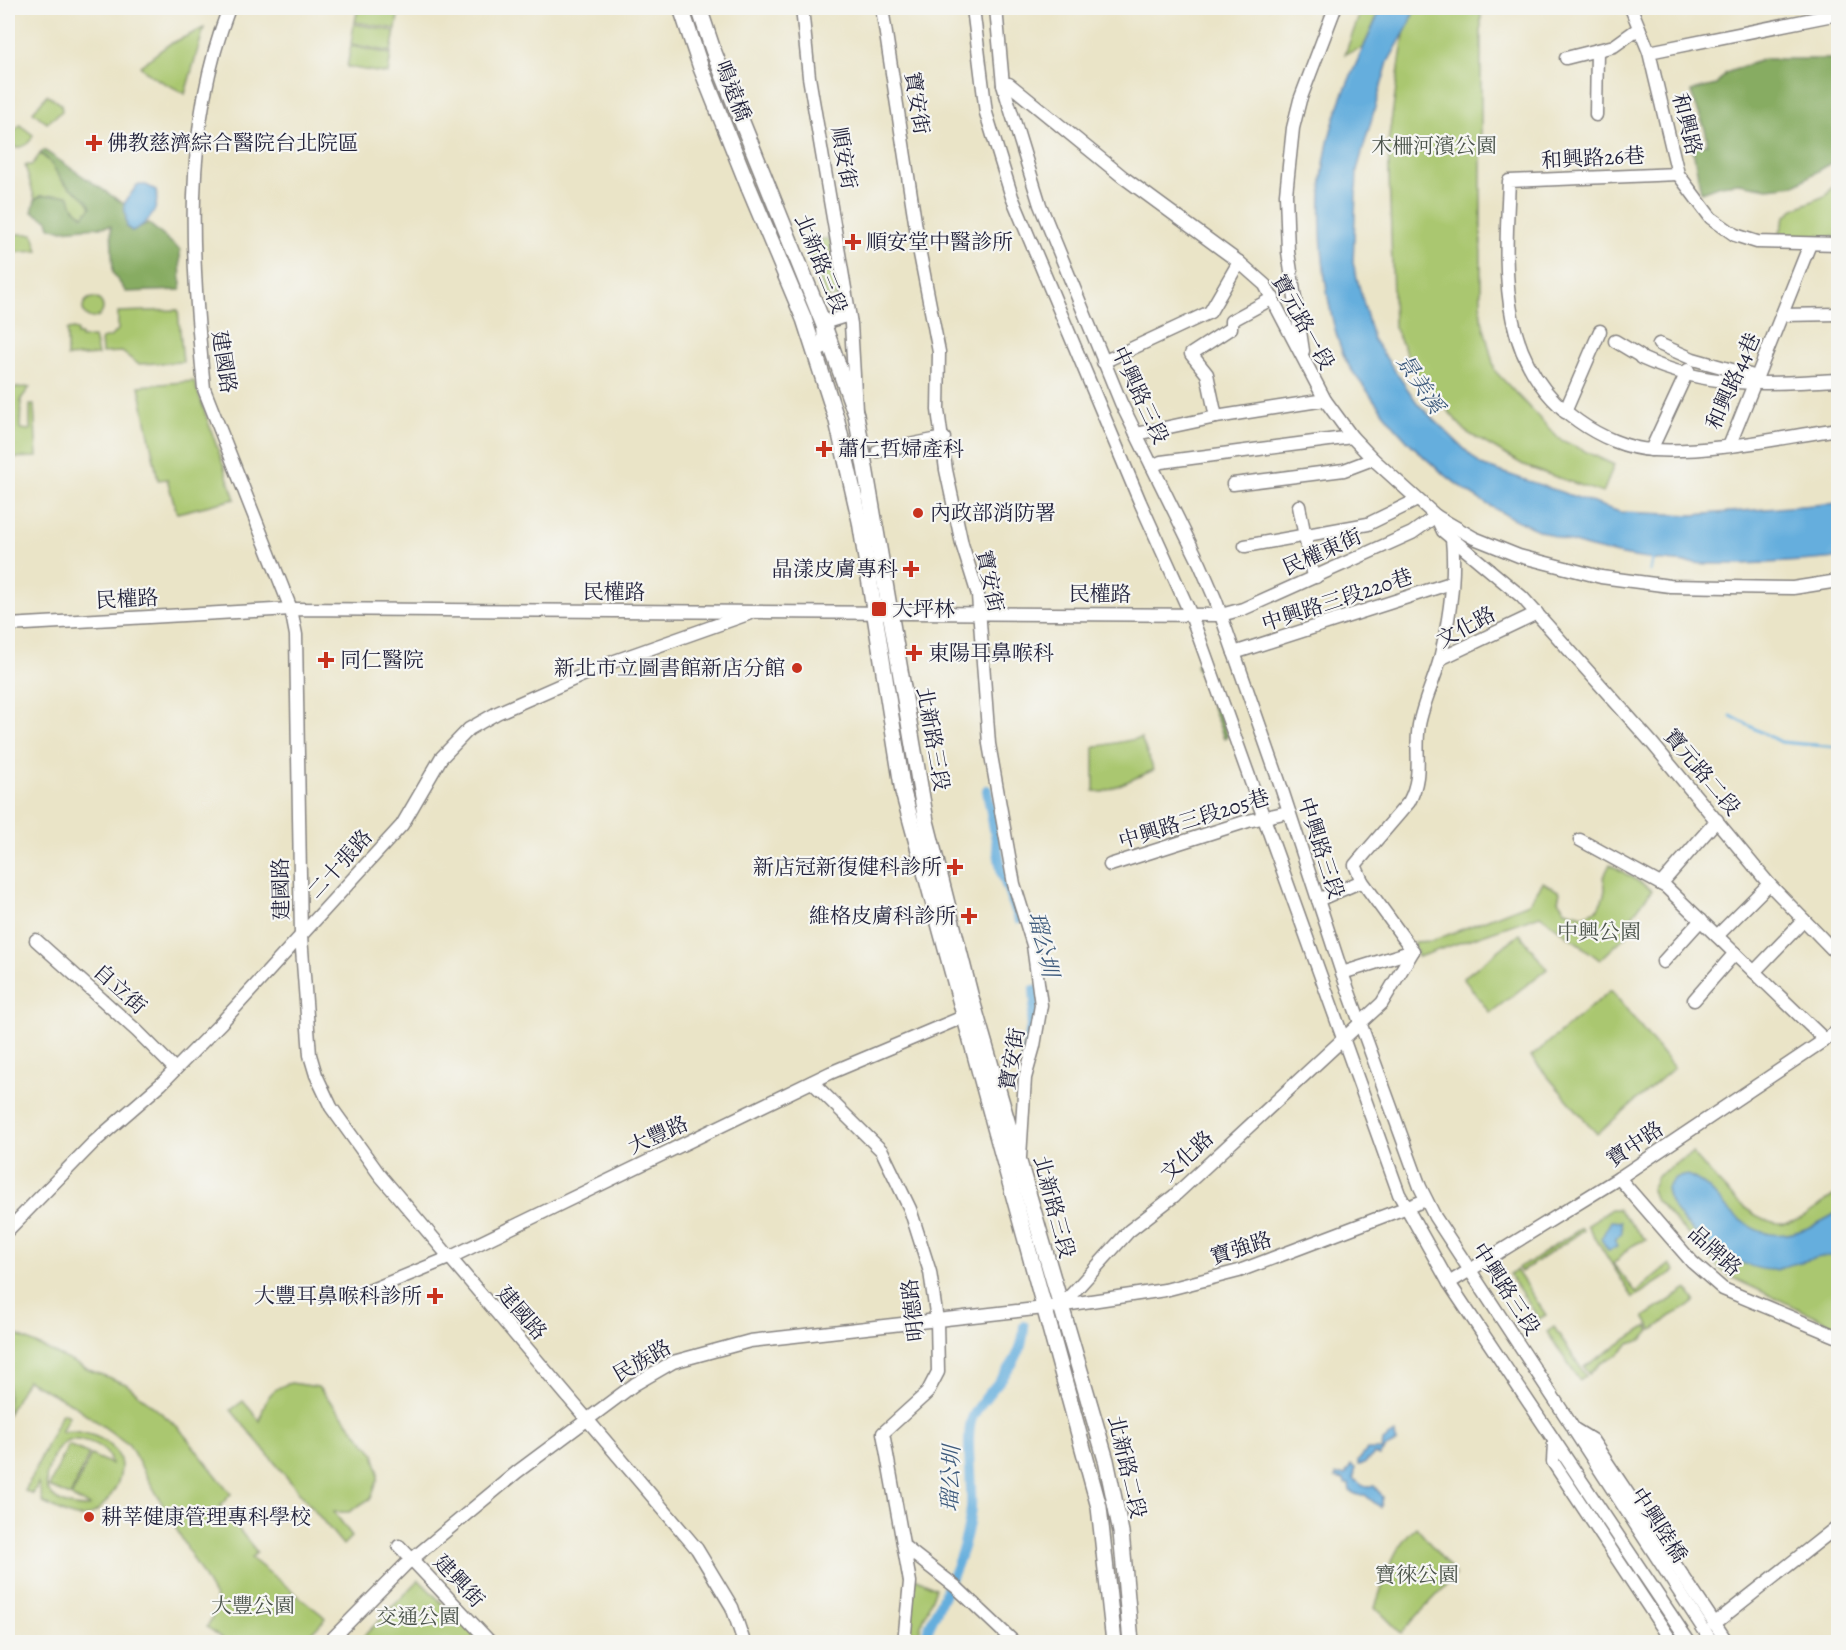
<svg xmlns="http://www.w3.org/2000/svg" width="1846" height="1650" font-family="Alegreya,'Noto Serif TC',serif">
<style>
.green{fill:#aac76f;stroke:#667455;stroke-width:1.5;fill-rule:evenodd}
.forest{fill:#87ac62;stroke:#54674e;stroke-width:1.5}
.water{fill:#65aedd;stroke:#44688c;stroke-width:1.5}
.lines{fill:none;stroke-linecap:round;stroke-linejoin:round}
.stream{stroke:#65aedd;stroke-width:3}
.canal{stroke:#65aedd;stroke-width:10}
.minor-casing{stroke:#868381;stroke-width:15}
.major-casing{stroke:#868381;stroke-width:18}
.minor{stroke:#fff;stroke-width:12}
.major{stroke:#fff;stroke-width:15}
.major-bridge-casing{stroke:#868381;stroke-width:18;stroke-linecap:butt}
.major-bridge{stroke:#fff;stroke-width:15}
.poi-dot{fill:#c8321e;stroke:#f6f6f2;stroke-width:2}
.labels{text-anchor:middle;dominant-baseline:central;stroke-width:4.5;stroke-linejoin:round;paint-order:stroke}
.street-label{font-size:21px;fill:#22223b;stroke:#f6f6f2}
.poi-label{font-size:21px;fill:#22223b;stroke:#f6f6f2;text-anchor:start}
.park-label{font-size:21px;fill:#4b544b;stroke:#f6f6f2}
.water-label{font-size:22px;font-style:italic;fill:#3d5a7c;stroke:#f6f6f2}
</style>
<rect width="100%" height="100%" fill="#f6f6f2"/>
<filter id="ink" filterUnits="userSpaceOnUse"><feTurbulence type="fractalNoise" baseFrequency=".0167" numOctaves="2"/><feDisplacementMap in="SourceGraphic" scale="12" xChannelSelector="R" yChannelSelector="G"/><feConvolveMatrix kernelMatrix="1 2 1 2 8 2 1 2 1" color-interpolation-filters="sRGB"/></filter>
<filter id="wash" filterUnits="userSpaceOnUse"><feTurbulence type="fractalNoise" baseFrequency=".008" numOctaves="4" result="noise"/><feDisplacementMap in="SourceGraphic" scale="24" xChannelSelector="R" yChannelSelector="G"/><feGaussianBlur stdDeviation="1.35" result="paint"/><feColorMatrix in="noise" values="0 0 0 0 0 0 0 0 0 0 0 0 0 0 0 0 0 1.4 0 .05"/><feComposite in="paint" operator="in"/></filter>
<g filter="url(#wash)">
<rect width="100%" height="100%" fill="#eae4c7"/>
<!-- green -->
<g class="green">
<path d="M358,8L399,9L396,29L355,22Z"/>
<path d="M1362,8H1379L1376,19L1363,48L1345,54Z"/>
<path d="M1414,8H1481V316L1495,371L1559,439L1614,465L1603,493L1527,467L1466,432L1416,373L1394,327L1388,143L1406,21Z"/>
<path d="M354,24L395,31L391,52L351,44Z"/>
<path d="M204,28L185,94C169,84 153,80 140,66L168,45Z"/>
<path d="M351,46L391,54L388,74L347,67Z"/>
<path d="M47,95L61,104L62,111L47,123L33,112Z"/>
<path d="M20,125L33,135C30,144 24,147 15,148L8,139Z"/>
<path d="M40,154C51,159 55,172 63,181C72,191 85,194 92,207L83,216L74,208L68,195L41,196L35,200L25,165H32Z"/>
<path d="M1838,178V237L1779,236L1785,217L1794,209L1827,195Z"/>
<path d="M8,234H33L38,251L8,253Z"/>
<path d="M830,238L840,297H826L804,242Z"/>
<circle cx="93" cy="308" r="10"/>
<path d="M178,310L183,362L138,364L122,352L102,353L101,339L110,337L118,330V312Z"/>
<path d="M73,329L77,330V335H81V338L94,337L98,355L67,357V330Z"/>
<path d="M194,381L235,499L177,513L167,479L158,480L139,386Z"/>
<path d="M30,387L21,399L20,429L30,430V405H34L37,457L8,458V388Z"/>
<path d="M1141,738L1154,770L1103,792L1094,791V747Z"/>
<path d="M1610,864L1652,890L1622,929L1631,931L1600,960L1540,915L1418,957L1414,942L1432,941L1529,903L1543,882L1560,892L1558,900L1565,910L1583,915L1597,910C1603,899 1608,890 1603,878Z"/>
<path d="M1520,934L1547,969L1490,1013L1463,978Z"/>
<path d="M1611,990L1674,1068L1597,1134L1531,1057Z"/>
<path d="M1692,1153C1716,1178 1755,1235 1795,1221C1811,1215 1823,1201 1838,1193V1327L1731,1277L1720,1269L1654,1198L1651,1190L1657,1176Z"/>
<path d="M1611,1209H1618L1646,1240C1629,1244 1625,1253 1613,1264L1636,1292L1670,1264L1675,1271L1633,1298L1587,1225Z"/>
<path d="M1582,1228L1583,1231L1521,1272L1518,1268C1523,1263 1529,1263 1535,1259C1550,1248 1565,1238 1582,1228Z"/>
<path d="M1516,1270L1546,1315L1539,1319L1509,1274Z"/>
<path d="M1687,1289L1695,1301C1687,1309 1682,1310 1673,1315C1665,1319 1662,1326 1652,1330L1644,1317Z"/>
<path d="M1647,1326L1650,1331L1642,1340L1629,1344L1618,1355L1601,1363L1589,1374L1584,1367Z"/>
<path d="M1554,1327L1586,1376L1579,1380L1547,1332Z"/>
<path d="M17,1335L89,1370L126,1384L179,1428L231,1494L220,1506L257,1552L251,1558L326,1618L303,1642H228L207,1627L217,1608L216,1599L129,1445L72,1404L27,1380L8,1414V1341Z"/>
<path d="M291,1383L318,1387L374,1453L378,1469V1479L371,1498L349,1512H334L352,1536L343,1545L231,1410L243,1401L260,1421C264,1401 269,1388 291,1383Z"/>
<path d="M62,1413L69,1416L61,1432C82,1428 122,1440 121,1469C120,1487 101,1515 83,1517C71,1519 54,1507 43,1503L38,1483L33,1494L25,1491ZM68,1440C85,1439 108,1444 111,1464L91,1455L71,1497L90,1506L88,1507C58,1507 36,1493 51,1462C55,1452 58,1446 68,1440Z"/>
<path d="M68,1445L89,1454L70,1496L49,1487Z"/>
<path d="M1416,1527L1456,1575L1401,1633L1375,1607C1385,1580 1393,1545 1416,1527Z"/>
<path d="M915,1578L936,1588L921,1625L917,1642H908Z"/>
<path d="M419,1580L481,1642H358Z"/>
</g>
<!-- forest -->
<g class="forest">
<path d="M1764,59H1838V159L1795,185L1768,188L1739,183L1720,185L1701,192L1692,145L1707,144C1709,130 1695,108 1691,91L1716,85L1726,73Z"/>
<path d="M44,150L124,204L127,228L132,231L148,223L180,250L181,290L126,292L113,273L111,226L60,230L50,227L48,220L32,212L35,200L41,196L68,195L74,208L83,216L91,207C85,194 72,191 63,181C55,172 51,159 40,154Z"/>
<path d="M1200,663L1228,736L1224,738L1196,665Z"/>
</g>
<!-- water -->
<g class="water">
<path d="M1379,8H1415L1410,23L1388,62L1357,170L1353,263L1373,339L1418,404L1481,465L1620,512L1693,515L1838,503V558C1773,564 1705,568 1640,558C1531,542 1435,487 1371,396C1362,383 1348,369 1343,354C1323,302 1315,212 1325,158C1333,108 1356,65 1376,20Z"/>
<path d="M137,185H146L156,190C160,210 149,223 132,231L127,227L124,204Z"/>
<path d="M1687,1175C1705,1182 1713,1193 1726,1207C1765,1248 1794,1238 1838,1212V1256C1823,1255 1808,1260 1793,1264C1787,1265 1781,1269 1775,1270C1738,1272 1672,1226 1666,1189L1675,1178Z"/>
<path d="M1611,1221L1621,1222L1622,1232L1615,1240L1617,1247L1608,1250L1601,1239Z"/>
<path d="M1395,1433L1396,1443L1386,1448L1379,1456L1374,1454L1364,1464L1358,1465V1461L1367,1450H1382L1383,1441Z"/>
<path d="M1351,1465L1355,1468L1354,1479L1363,1486H1374L1383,1497L1381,1508L1365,1495H1357L1350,1491L1349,1484H1345L1344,1480L1335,1478L1336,1475H1345Z"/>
</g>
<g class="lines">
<!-- stream -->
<g class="stream">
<path d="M1650,571L1653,555"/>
<path d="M1731,716L1780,742L1838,747"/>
</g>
<!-- canal -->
<g class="canal">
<path d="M987,790L1002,874L1019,919"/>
<path d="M1026,1058L1035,1001L1034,990"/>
<path d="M926,1642L928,1629C946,1590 967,1552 971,1508C973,1487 964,1433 973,1416C991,1384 1023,1367 1024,1326"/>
</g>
</g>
</g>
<g filter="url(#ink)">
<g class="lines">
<!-- minor casing -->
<g class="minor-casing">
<g id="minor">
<path d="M229,8C181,133 192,258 204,389L291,609L296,635L301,936L310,1055L316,1075L331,1107L379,1174L697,1549L732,1607L744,1642"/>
<path d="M802,8L809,77L851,324L856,410"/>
<path d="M882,8L920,254L939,352L938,410L946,470L962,544L978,595L989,744L1014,884L1033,945L1041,1005L1034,1046L1025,1078L1020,1157"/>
<path d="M973,8L986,113L1012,197L1140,502L1191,615L1399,1194L1449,1283L1689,1642"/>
<path d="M996,8L1003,85L1040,205L1121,403L1200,564L1216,601L1281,787L1342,973L1420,1187L1435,1217L1574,1429L1592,1440L1727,1642"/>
<path d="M1631,8L1649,52L1678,174L1711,218L1735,235L1757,242L1838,244"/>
<path d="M1649,52L1838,14"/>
<path d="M1566,58L1614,46L1639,28"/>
<path d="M1003,85L1009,84L1123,177L1239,262L1265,285L1325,400L1352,437L1373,459L1436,516L1443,531L1522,597L1652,743L1769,884L1838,955"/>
<path d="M1596,115L1597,50"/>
<path d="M1678,174L1509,181C1505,270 1496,363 1578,421C1599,436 1627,449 1653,450C1714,453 1778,438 1838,429"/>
<path d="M1783,315L1838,314"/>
<path d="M1615,341L1640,356"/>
<path d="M1659,344L1693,359L1757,377"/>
<path d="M816,351L824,347L823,323L849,315"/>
<path d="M1303,351L1288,252L1286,194L1293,128L1300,100L1335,8"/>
<path d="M1641,358C1709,389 1766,384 1838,380"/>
<path d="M1103,362L1210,312L1239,262"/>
<path d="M1565,412L1600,331"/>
<path d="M1216,417L1207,374L1191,354L1231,328V321L1273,298"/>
<path d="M1136,434L1216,417L1325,400"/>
<path d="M1730,444L1810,244"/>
<path d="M1651,450L1688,370"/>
<path d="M878,451L944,438"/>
<path d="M1152,466L1161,462L1352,437"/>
<path d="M1233,484L1344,470L1373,459"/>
<path d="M1299,506L1312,572L1316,577"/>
<path d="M1436,516L1474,538L1519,556L1601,577L1670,586L1793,588L1838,581"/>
<path d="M1245,546L1368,524L1417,500"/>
<path d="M8,625L291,609L1221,615L1243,609L1412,533L1436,516"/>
<path d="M1234,653L1451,583"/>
<path d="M1440,659L1537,613"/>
<path d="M1580,840L1666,887L1824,1039"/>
<path d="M1110,865L1248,821L1288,812"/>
<path d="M1362,881L1413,951"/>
<path d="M1661,884L1717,820"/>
<path d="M1318,900L1362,881L1355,865L1409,802C1424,773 1414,754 1419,725C1423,703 1434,681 1440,659C1449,621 1456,578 1452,539"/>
<path d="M1717,936L1769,884"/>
<path d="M36,940L137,1031L175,1069"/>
<path d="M1663,962L1701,920"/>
<path d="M1754,972L1804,920"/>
<path d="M1694,1000L1735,953"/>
<path d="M812,1082L882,1151L910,1209L930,1272L937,1320L938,1372L927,1393L883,1433L910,1582L904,1642"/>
<path d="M1619,1178L1692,1262L1723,1289L1838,1337"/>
<path d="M8,1230L93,1143L161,1084L221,1023L402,825L441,758L469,729L497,713L615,661L748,614"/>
<path d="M1449,1283L1619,1178L1838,1031"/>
<path d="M369,1291L451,1257L830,1073L963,1017"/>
<path d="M1061,1306L1129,1231L1174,1196L1382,1003L1413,951L1342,973"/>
<path d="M1574,1430L1712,1642"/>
<path d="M1554,1442L1553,1462L1672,1642"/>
<path d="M399,1546L490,1642"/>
<path d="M906,1548L956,1587L1014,1642"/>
<path d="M1714,1624L1838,1526"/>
<path d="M329,1642L405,1565L517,1472L635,1384L673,1362L750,1341L1044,1308L1165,1290L1239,1271L1426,1200"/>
</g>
</g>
<!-- major casing -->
<g class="major-casing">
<g id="major">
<path d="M699,8L713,50L823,323L856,415L926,821L970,994L1106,1460L1121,1532L1131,1642"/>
<path d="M749,188L804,319L837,421L860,521L903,792L1099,1507L1114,1642"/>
</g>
</g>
<!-- minor -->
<use href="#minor" class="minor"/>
<!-- major -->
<use href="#major" class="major"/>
<!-- major-bridge casing -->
<g class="major-bridge-casing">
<path id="major-bridge" d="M681,8L701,68L749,188"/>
</g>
<!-- major-bridge -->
<use href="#major-bridge" class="major-bridge"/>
</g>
</g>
<!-- markers -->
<g class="poi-dot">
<path d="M91 134h6v6h6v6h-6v6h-6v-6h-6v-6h6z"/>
<path d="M850 233h6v6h6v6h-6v6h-6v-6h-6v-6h6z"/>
<path d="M821 440h6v6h6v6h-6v6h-6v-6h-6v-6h6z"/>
<circle cx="918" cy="513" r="6"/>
<path d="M908 560h6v6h6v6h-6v6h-6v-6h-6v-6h6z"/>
<rect x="871" y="601" width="16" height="16" rx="3"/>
<path d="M911 644h6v6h6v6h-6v6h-6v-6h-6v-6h6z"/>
<path d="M323 651h6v6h6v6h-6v6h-6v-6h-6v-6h6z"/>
<circle cx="797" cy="668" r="6"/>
<path d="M952 858h6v6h6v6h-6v6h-6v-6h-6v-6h6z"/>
<path d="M966 907h6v6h6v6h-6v6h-6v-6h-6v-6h6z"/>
<path d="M432 1287h6v6h6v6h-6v6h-6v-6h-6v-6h6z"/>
<circle cx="89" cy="1517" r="6"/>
</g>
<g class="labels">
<!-- street labels -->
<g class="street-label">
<text transform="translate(733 91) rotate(69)">鳴遠橋</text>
<text transform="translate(917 103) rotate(81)">寶安街</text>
<text transform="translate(1687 124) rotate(76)">和興路</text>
<text transform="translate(844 158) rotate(80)">順安街</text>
<text transform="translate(1593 158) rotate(-3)">和興路26巷</text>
<text transform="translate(821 264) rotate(68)">北新路三段</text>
<text transform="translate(1303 322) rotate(61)">寶元路一段</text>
<text transform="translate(224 362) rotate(81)">建國路</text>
<text transform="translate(1733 381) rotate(-66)">和興路44巷</text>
<text transform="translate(1140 395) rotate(65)">中興路三段</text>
<text transform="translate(1322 552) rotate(-24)">民權東街</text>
<text transform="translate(990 581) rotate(78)">寶安街</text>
<text x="614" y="592">民權路</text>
<text x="1100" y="594">民權路</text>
<text transform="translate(127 599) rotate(-3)">民權路</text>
<text transform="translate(1337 600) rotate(-18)">中興路三段220巷</text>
<text transform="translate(1466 627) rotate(-28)">文化路</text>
<text transform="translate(933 739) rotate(80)">北新路三段</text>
<text transform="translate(1702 772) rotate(50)">寶元路二段</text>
<text transform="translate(1194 819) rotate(-17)">中興路三段205巷</text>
<text transform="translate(1321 848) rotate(72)">中興路三段</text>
<text transform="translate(340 864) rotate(-48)">二十張路</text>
<text transform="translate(281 889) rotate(-91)">建國路</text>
<text transform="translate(120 989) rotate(42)">自立街</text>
<text transform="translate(1012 1059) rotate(-80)">寶安街</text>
<text transform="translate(658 1135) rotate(-24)">大豐路</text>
<text transform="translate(1635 1144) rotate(-34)">寶中路</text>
<text transform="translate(1187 1156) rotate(-43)">文化路</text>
<text transform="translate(1054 1207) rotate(75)">北新路三段</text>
<text transform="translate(1241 1248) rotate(-18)">寶強路</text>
<text transform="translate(1715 1251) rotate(42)">品牌路</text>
<text transform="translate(1506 1289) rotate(57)">中興路三段</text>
<text transform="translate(913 1310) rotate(-97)">明德路</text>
<text transform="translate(522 1313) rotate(49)">建國路</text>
<text transform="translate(642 1361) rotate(-30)">民族路</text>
<text transform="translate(1127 1467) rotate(77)">北新路二段</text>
<text transform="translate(1659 1525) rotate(57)">中興陸橋</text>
<text transform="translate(459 1581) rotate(47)">建興街</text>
</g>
<!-- poi labels -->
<g class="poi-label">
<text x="107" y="143">佛教慈濟綜合醫院台北院區</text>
<text x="866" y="242">順安堂中醫診所</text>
<text x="838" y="449">蕭仁哲婦產科</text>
<text x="930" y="513">內政部消防署</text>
<text x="898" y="569" text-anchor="end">晶漾皮膚專科</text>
<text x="892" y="609">大坪林</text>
<text x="928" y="653">東陽耳鼻喉科</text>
<text x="340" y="660">同仁醫院</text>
<text x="785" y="668" text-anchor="end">新北市立圖書館新店分館</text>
<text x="942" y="867" text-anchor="end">新店冠新復健科診所</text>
<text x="956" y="916" text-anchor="end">維格皮膚科診所</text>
<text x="422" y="1296" text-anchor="end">大豐耳鼻喉科診所</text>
<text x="101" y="1517">耕莘健康管理專科學校</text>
</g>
<!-- park labels -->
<g class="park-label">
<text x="1434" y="146">木柵河濱公園</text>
<text x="1599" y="932">中興公園</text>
<text x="1417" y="1575">寶徠公園</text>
<text x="253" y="1606">大豐公園</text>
<text x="418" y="1617">交通公園</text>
</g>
<!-- water labels -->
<g class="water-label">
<text transform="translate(1420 384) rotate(56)">景美溪</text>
<text transform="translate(1043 944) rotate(77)">瑠公圳</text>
<text transform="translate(951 1479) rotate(-88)">瑠公圳</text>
</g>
</g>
<!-- margin -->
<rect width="1846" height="1650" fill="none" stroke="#f6f6f2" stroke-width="30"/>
</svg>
